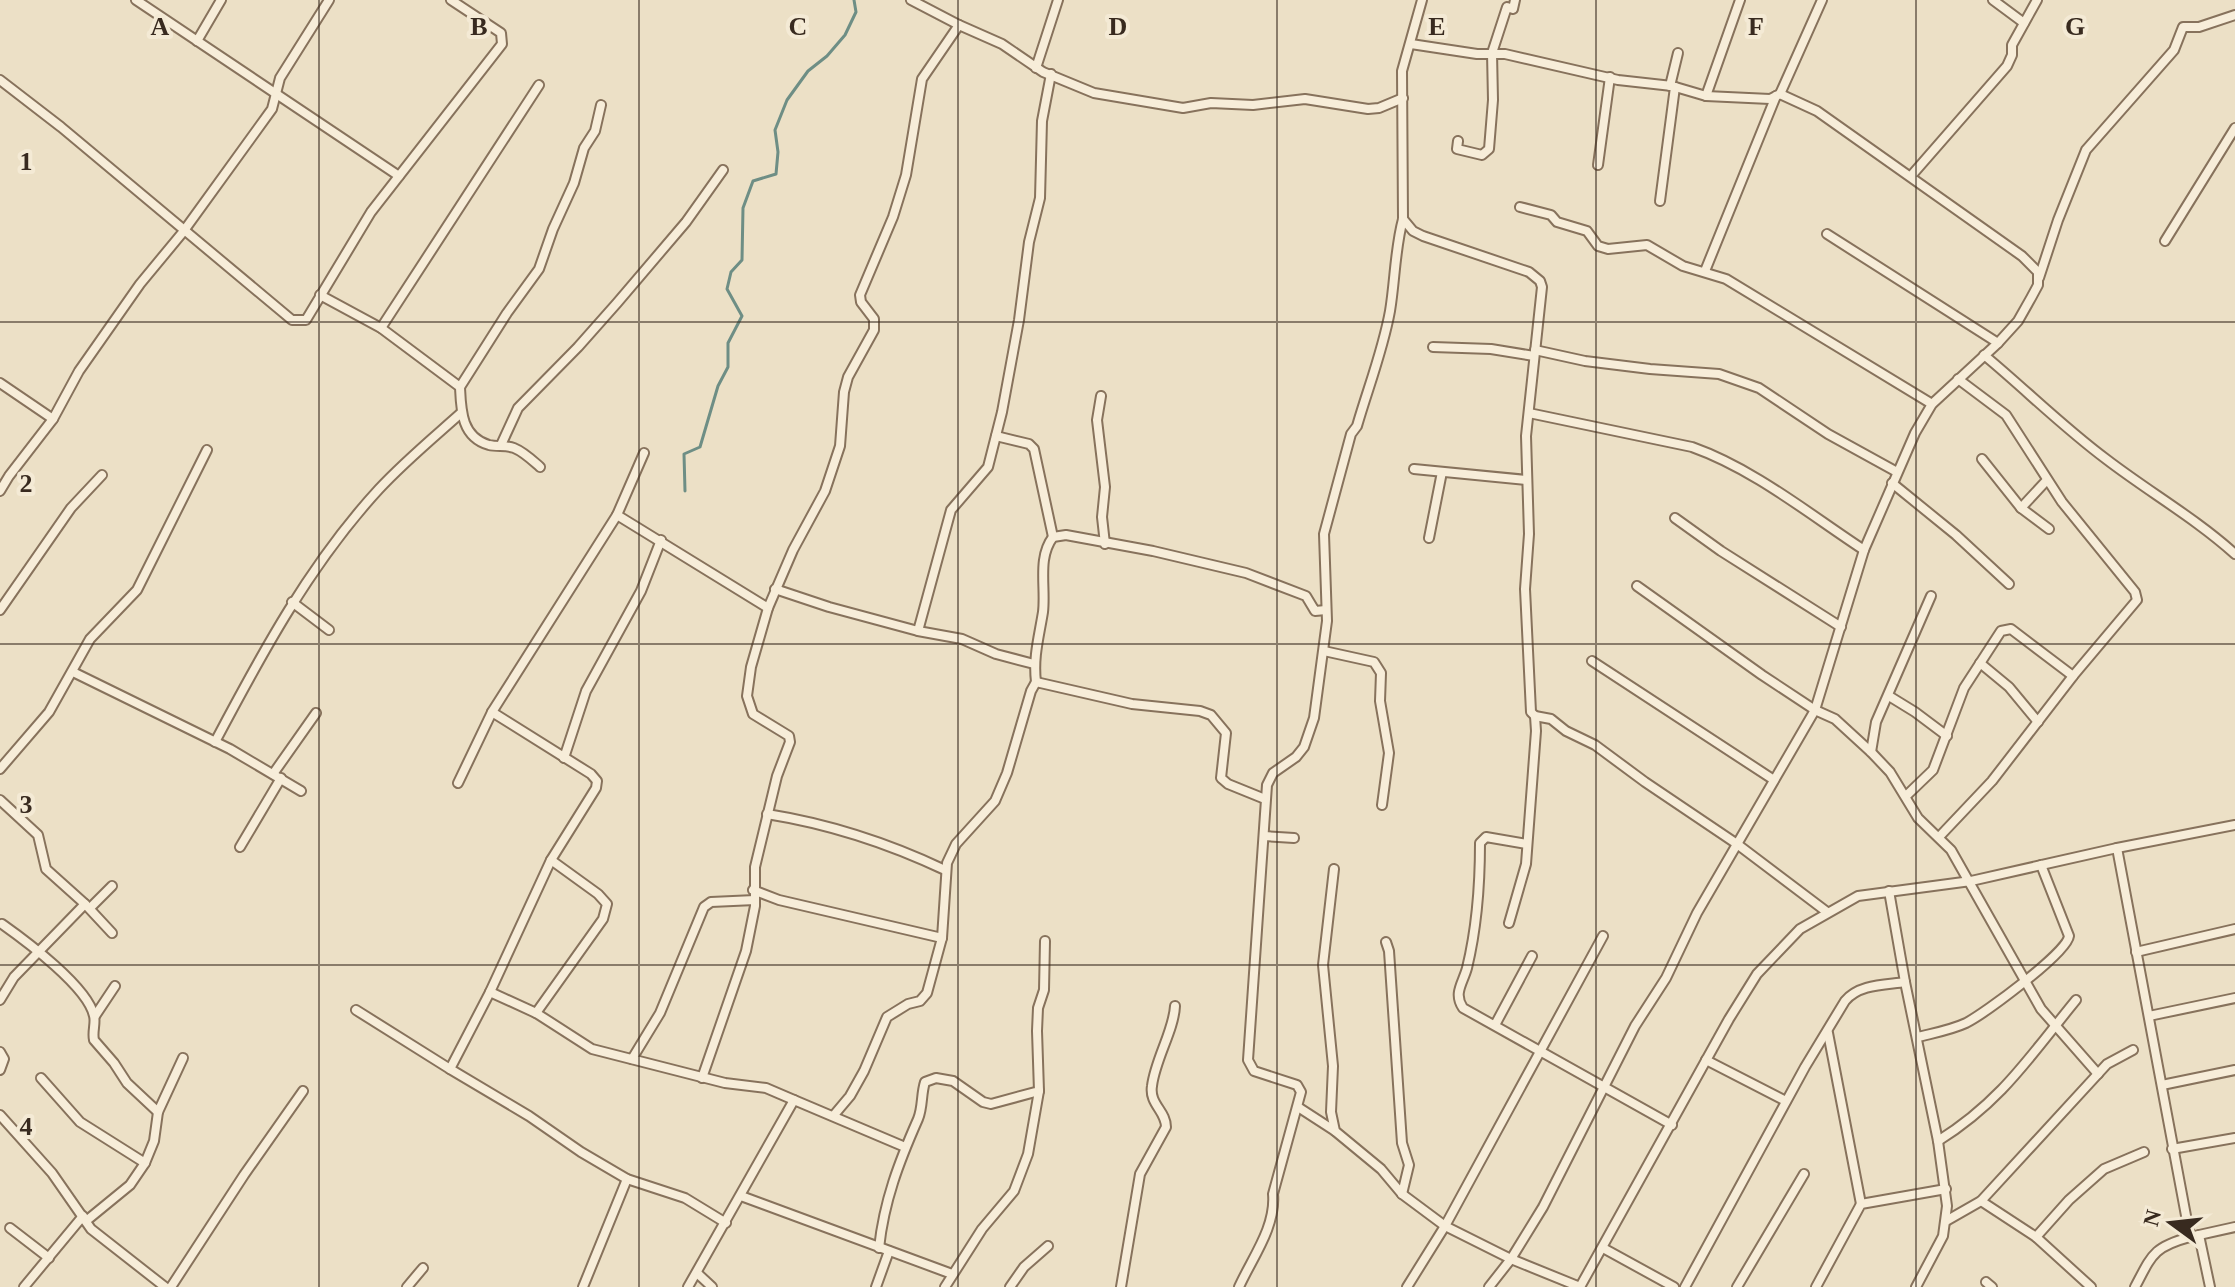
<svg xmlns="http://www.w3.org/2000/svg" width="2235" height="1287" font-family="'Times New Roman',serif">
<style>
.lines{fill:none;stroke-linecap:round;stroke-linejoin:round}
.stream{stroke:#6e8e85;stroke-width:3}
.street-casing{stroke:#87725c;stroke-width:12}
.street{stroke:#f7edd9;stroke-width:8}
.grid{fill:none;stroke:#382a1f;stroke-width:2;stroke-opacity:0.55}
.grid-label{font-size:26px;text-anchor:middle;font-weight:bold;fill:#382a1f;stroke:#f4ead5;stroke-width:8;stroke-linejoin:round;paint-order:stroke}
</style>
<rect width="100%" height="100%" fill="#ece0c6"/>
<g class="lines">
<!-- stream -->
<path class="stream" d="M685,491L684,454L700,447L718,386L728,367V343L742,316L727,289L731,272L742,260L743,208L753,181L776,174L778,152L775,130L787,100L808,71L827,56L845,35L856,12L854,0"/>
<!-- street casing -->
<g class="street-casing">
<g id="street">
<path d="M136,0L399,176"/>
<path d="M911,0L959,25L1002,44L1043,72L1094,93L1183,108L1211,103L1253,105L1305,99L1368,109L1379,108L1403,98"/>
<path d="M1993,0L2024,23"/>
<path d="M197,41L221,0"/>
<path d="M1411,44L1477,54H1505L1618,80L1672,86L1706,96L1770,99L1780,94L1817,111L2022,256L2038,272V285L2031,298L2018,321L1998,343L1932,404L1915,433L1864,550L1815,710L1697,913L1666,978L1635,1026L1543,1207L1511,1259L1489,1287"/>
<path d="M1036,68L1058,0"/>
<path d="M0,80L61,127L292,320H306L371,212L502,44L501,33L451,0"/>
<path d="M1670,86L1678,53"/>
<path d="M1780,94L1822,0"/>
<path d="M1706,96L1740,0"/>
<path d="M1458,141L1457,149L1482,155L1489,149L1493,100L1492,53L1507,7L1513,9L1515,0"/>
<path d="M1598,165L1610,77"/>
<path d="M1911,176L2007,66L2012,55V45L2037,0"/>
<path d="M1660,201L1675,87"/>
<path d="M1520,207L1551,215L1557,222L1587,231L1598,246L1608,249L1647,245L1683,266L1726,279L1932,404"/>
<path d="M1403,219L1413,231L1423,236L1529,272L1540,281L1542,287L1526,436L1529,534L1525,589L1531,712L1535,716L1536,731L1526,864L1509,923"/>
<path d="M1827,234L1998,343"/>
<path d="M2165,241L2235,128"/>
<path d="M1705,271L1776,96"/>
<path d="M2039,278L2058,220L2086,150L2174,50L2183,27H2199L2235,15"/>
<path d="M320,295L381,328L460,387C461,409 461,437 489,445C497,447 506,445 514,448C524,452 532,460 540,467"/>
<path d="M381,328L539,85"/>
<path d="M1433,347L1491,349L1534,356"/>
<path d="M1535,350L1585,361L1650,369L1719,374L1759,388L1828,434L1897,472"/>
<path d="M1984,355C2025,389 2063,427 2106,459C2149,492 2195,518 2235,554"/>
<path d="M0,383L53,419"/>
<path d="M460,387L507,313L539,269L553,229L574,183L584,148L595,131L601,105"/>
<path d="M1101,396L1097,420L1105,487L1102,517L1105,544"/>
<path d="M1529,413L1692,447C1754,469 1809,514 1864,550"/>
<path d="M996,436L1029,444L1034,449L1053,537"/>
<path d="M501,445L518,408L578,347L617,303L686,222L723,170"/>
<path d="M1982,459L2021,508L2049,529"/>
<path d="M1414,469L1527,480"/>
<path d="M1892,483L1956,535L2009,584"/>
<path d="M0,491L9,476L53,419L79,371L140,284L183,232L272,109L280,78L329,0"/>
<path d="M2021,508L2047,480"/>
<path d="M617,515L768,608"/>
<path d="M1675,518L1721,551L1841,627"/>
<path d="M1429,538L1442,472"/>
<path d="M1637,586L1762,675L1815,710L1835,719L1871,752L1890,772L1918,818L1951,850L2041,1009L2098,1074"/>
<path d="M775,589L829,607L918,631L962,639L996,654L1034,664"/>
<path d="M292,602L329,630"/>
<path d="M0,610L71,508L102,475"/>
<path d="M918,631L951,510L988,467L1002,412L1019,320L1029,242L1040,198L1042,121L1051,74"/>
<path d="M1324,651L1374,662L1381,673L1380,701L1389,753L1382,805"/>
<path d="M1592,661L1774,780"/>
<path d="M1980,663L2009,687L2038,722"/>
<path d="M73,672L230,749L301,791"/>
<path d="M1036,682C1033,657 1039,637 1043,612C1046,587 1037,558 1053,537L1066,535L1153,551L1246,573L1306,596L1315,611L1326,610"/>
<path d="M1889,696L1915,712L1947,736"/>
<path d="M492,712L591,774L597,781L596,788L551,860L490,992L450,1069L529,1116L581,1152L627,1179L685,1198L726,1223"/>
<path d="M1535,716L1551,719L1566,731L1595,745L1645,782L1737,844L1827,912"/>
<path d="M215,742C262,653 310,564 379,489C404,462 433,438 461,413"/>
<path d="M1871,752L1876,722L1931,596"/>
<path d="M564,758L586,691L641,591L661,540"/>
<path d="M0,769L49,712L90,639L137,590L207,450"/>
<path d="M273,774L316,713"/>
<path d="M458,783L492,712L617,515L644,453"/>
<path d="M1906,796L1933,770L1964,688L2001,631L2011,629L2073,676"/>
<path d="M0,800L38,835L46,869L85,904L14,977L0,1000"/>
<path d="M767,814C830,824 888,843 945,870"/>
<path d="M1264,836L1294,838"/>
<path d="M1939,837L1992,781L2073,676L2137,600L2135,592L2062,502L2006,415L1958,379"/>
<path d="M1527,844L1486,837L1480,843C1480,884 1477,927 1467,968C1463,983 1453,993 1463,1008L1672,1125"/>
<path d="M240,847L281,778"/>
<path d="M2117,848L2190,1237L2235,1227"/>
<path d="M1334,869L1323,965L1333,1066L1331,1112L1335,1131L1381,1169L1402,1194L1445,1226L1511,1259L1580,1287"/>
<path d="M753,890L779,900L942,938L947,863L956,844L995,801L1007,773L1031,691L1036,682L1132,704L1200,711L1211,715L1226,733L1221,778L1228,784L1265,799"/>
<path d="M1889,891L1905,982L1938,1141L1947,1206L1943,1236L1916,1287"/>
<path d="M85,904L112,933"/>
<path d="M90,908L112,886"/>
<path d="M2,924C26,941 88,987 94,1016C96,1023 92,1032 94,1040L114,1063L127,1083L158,1112"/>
<path d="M1386,942L1389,951L1402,1143L1409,1165L1402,1194"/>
<path d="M2136,952L2235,929"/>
<path d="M490,992L536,1013L592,1049L725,1083L766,1088L794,1100L688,1287"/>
<path d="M356,1010L450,1069"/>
<path d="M536,1013L603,919L607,904L598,894L551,860"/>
<path d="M95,1016L115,986"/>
<path d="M2149,1016L2235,998"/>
<path d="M1495,1025L1532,956"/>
<path d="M1828,1033L1861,1204"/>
<path d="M1918,1037C1934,1033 1951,1030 1966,1023C1985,1013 2067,953 2069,936L2041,865"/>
<path d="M0,1052L4,1059L0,1070"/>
<path d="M632,1059L660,1013L704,907L711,902L755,900"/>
<path d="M1706,1060L1786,1101"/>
<path d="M41,1078L80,1122L145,1163"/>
<path d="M702,1078L746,951L755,906V867L777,776L790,742L789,736L753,714L747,696L751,667L768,608L793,550L825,491L840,446L844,392L848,377L874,330V319L861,302L860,295L893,217L906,175L922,79L959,25"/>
<path d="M2162,1085L2235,1070"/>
<path d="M794,1100L905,1147"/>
<path d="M1298,1107L1335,1131"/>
<path d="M0,1115L52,1173L91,1229L165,1287"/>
<path d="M834,1115L850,1096L864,1071L887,1017L908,1004L920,1001L927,993L942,938"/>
<path d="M1938,1141C2002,1101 2030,1056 2076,1000"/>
<path d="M2172,1149L2235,1138"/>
<path d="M741,1196L952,1274"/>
<path d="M1981,1201L2036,1237L2091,1287"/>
<path d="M86,1221L130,1185L145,1163L154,1141L158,1112L183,1058"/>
<path d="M1946,1221L1981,1201L2107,1064L2133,1050"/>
<path d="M10,1228L49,1258"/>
<path d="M2199,1235L2210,1287"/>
<path d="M2036,1237L2069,1200L2104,1169L2144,1152"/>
<path d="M879,1248C884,1201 899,1162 918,1119C923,1107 921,1094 925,1082L936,1078L953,1081L983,1102L991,1104L1039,1091L1037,1031L1038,1008L1044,990L1045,941"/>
<path d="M1603,1248L1674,1287"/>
<path d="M697,1273L712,1287"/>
<path d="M1986,1282L1992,1287"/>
<path d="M24,1287L83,1216"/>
<path d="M171,1287L244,1175L303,1091"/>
<path d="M407,1287L423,1268"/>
<path d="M583,1287L627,1179"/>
<path d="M876,1287L889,1251"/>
<path d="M945,1287L982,1229L1014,1191L1028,1154L1039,1091"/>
<path d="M1010,1287L1024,1267L1048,1246"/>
<path d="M1121,1287L1140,1174L1166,1127C1166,1111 1149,1104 1152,1086C1155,1060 1174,1030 1175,1006"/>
<path d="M1239,1287C1252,1258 1276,1227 1273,1194L1301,1092L1297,1085L1254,1071L1248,1060L1267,785L1273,773L1296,757L1304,747L1314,718L1327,621L1324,534L1351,434L1357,426C1368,388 1383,350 1390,311C1395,281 1395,248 1403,219L1402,71L1422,0"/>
<path d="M1407,1287L1445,1226L1603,936"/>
<path d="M1580,1287L1729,1019L1757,974L1800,929L1858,896L1971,881L2117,848L2235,825"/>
<path d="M1685,1287L1805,1067L1845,1001C1859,984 1885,985 1905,982"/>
<path d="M1737,1287L1804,1174"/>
<path d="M1816,1287L1861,1204L1946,1189"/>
<path d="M2135,1287C2152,1255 2153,1247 2190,1237"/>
</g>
</g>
<!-- street -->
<use href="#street" class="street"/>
</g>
<!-- grid -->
<path class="grid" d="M319,0V1287M639,0V1287M958,0V1287M1277,0V1287M1596,0V1287M1916,0V1287M0,322H2235M0,644H2235M0,965H2235"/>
<g class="grid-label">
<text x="160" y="35">A</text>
<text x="479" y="35">B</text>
<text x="798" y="35">C</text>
<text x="1118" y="35">D</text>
<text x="1437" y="35">E</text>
<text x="1756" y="35">F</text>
<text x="2075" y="35">G</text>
<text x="26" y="170">1</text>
<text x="26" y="492">2</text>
<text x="26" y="813">3</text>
<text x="26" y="1135">4</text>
</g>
<!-- north arrow -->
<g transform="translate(2171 1223) rotate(285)" stroke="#f4ead5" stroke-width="6" paint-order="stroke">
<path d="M0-6L14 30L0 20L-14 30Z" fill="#382a1f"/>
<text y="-12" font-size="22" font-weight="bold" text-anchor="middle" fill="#382a1f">N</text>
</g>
</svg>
